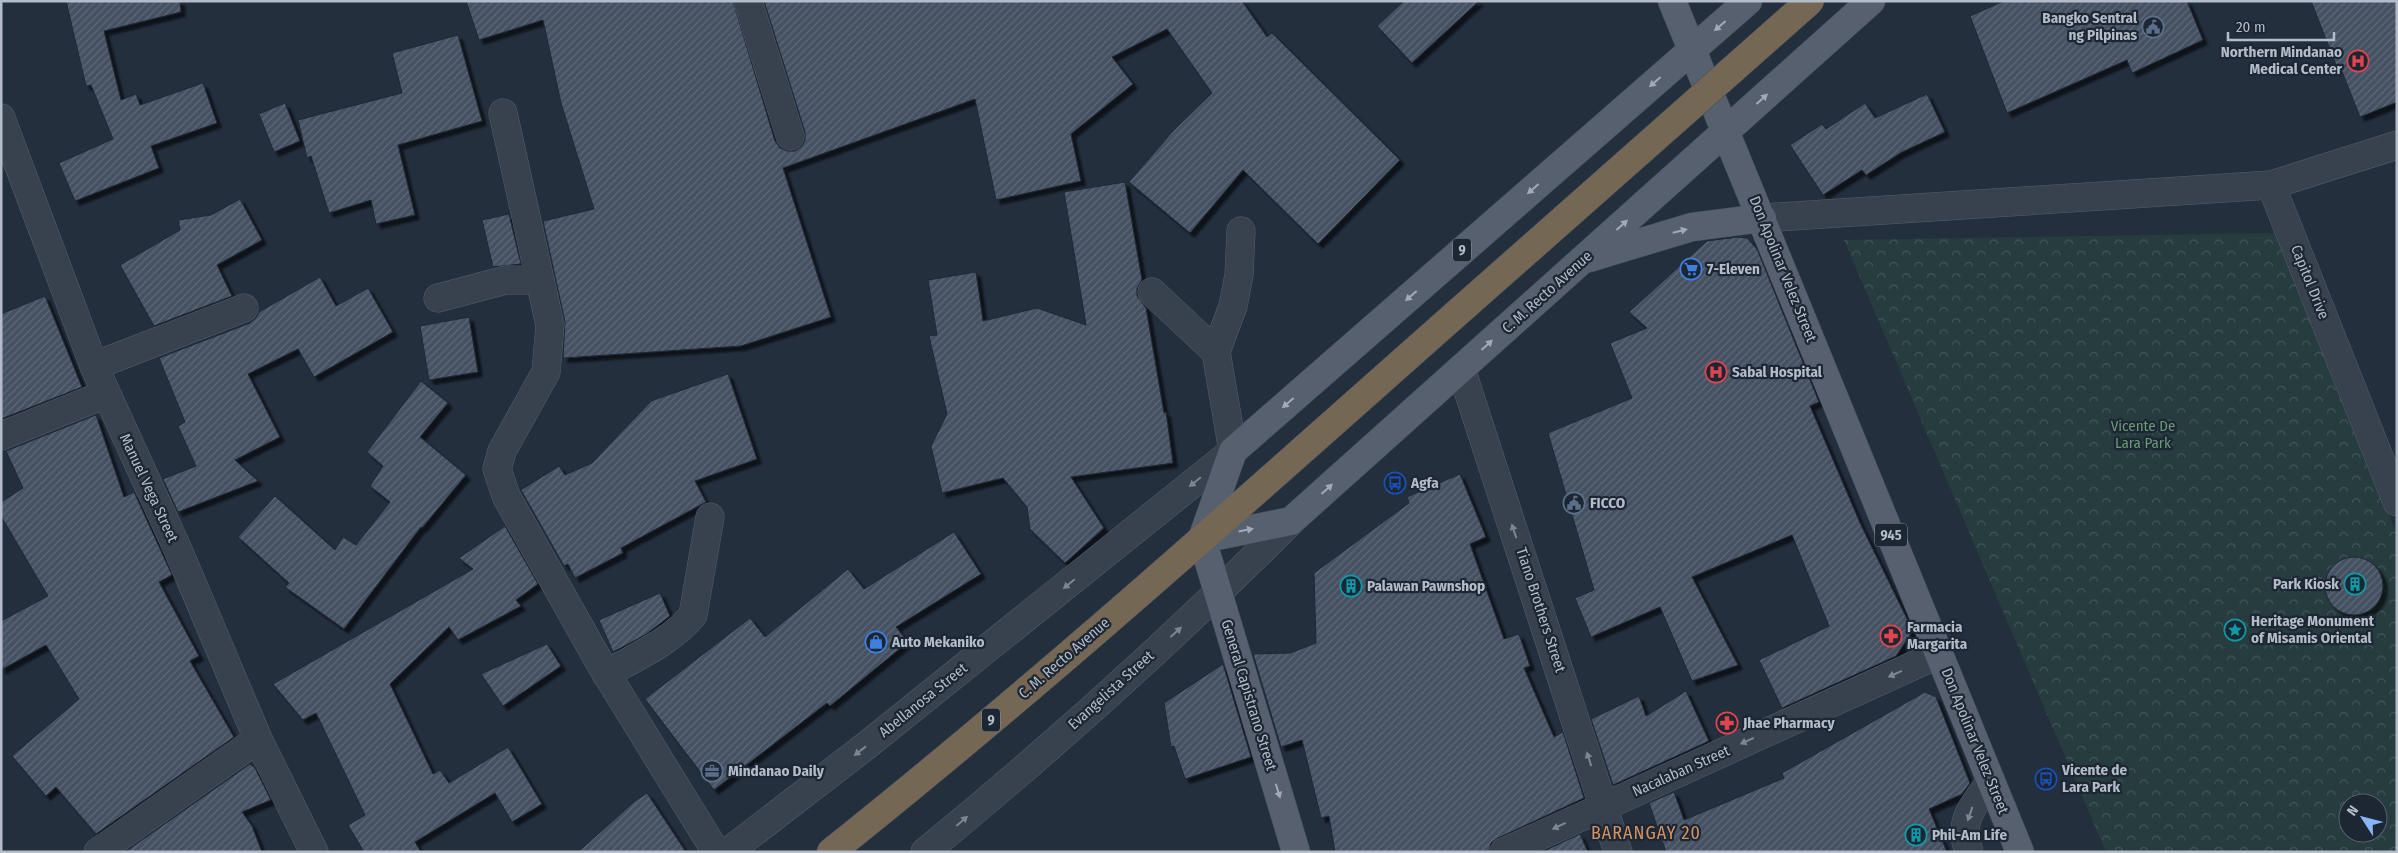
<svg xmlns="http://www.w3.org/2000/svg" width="2398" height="853" font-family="'Fira Sans Condensed',sans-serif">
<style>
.forest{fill:url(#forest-crowns);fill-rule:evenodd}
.building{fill:url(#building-hatch);stroke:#1f2835;filter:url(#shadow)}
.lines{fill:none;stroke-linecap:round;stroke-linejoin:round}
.minor-casing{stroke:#565f6c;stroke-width:29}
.major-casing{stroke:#414a57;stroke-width:29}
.highway-casing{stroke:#434c59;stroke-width:29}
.minor{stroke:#38414e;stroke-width:28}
.major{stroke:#56606e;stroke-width:28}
.highway{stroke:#746855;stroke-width:28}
.highway-bridge-casing{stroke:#434c59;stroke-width:29;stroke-linecap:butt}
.highway-bridge{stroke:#746855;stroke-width:28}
.oneway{fill:#a1aab7}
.oneway2{fill:#7c8592}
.labels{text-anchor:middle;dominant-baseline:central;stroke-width:4.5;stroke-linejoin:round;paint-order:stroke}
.shield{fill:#1d2633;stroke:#878f9c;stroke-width:1}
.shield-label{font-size:14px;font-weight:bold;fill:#b4bcc9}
.poi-label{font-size:15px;font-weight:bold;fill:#b4bcc9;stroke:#1d2633;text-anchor:start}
.street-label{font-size:15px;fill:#b4bcc9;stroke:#1d2633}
.park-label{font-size:15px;fill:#6b9a76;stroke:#1d2633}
.quarter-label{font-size:18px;letter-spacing:1px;fill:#d59563;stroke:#1d2633}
</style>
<defs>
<pattern id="forest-crowns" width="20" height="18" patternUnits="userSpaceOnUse" patternTransform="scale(1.25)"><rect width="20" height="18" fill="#263c3f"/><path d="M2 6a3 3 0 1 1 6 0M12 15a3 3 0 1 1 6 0" fill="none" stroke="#435659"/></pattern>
<pattern id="building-hatch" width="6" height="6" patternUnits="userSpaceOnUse" patternTransform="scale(1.25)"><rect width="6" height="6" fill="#455162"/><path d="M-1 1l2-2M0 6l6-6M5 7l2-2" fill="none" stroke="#5d6877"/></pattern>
<filter id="shadow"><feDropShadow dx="4.5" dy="4.5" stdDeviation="1" flood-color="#0009"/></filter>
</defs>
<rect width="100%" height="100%" fill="#242f3e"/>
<!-- forest -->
<path class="forest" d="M2276,233L2397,534V852H2106L1844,240ZM2348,803H2378V833H2348Z"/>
<!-- building -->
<g class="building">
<path d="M66,1H180L181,12L104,31L121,100L136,94L140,105L203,83L217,123L151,146L159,168L75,201L59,163L113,139L91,85L86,86Z"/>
<path d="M466,1H733L775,141L780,148L787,151H795L802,146L805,140V132L764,1H1242L1267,37L1272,33L1400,160L1318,244L1243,170L1190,233L1129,182L1173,131L1212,93L1167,29L1112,57L1133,84L1071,134L1081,181L996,200L975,99L783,168L831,317L741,346L563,358L565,322L543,221L594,209L561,103L543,20L479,40Z"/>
<path d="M1404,1H1479L1412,63L1377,26Z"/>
<path d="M2004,1H2187L2203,40L2132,73L2127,60L2007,113L1970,16Z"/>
<path d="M2311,1H2397V102L2360,117L2339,64L2336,65Z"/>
<path d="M458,35L482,121L398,145L415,215L376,224L371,200L329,213L311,156L307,158L298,120L402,93L392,53Z"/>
<path d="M1927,94L1945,132L1902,152L1866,175L1862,170L1823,195L1790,145L1822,124L1826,129L1865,103L1875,118Z"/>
<path d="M285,103L300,141L274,152L259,114Z"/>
<path d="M1125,182L1142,280L1137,288V296L1146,308L1164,413L1166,412L1173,463L1071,477L1104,528L1065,563L1030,529L1027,507L1003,478L942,493L931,446L947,414L929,336L937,335L928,280L976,272L983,321L1037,308L1086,325L1064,192Z"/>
<path d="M240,199L262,240L217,265L232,296L154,326L120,265L180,230L178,220L211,215Z"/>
<path d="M509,214L521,264L493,267L482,220Z"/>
<path d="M1738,237L1747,238L1757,249L1819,402L1810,406L1861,525L1913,631L1896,656L1782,708L1759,660L1829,626L1792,535L1692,577L1738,665L1692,681L1660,607L1591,637L1575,598L1594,590L1548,433L1632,398L1610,343L1647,328L1629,312L1707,241Z"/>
<path d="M320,277L336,306L368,288L393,332L314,377L298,349L248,374L280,437L235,460L258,481L178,512L163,479L196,466L178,426L185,422L159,358L250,323L256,318L259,312Z"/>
<path d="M45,296L82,387L1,419V314Z"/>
<path d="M469,317L478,372L429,380L420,326Z"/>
<path d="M728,374L757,459L695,481L706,502L621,548L623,553L575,578L568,564L564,566L521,490L559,466L565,475L592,463L651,401Z"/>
<path d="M421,381L448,403L420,437L466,475L422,528L421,527L344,629L285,587L289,583L238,537L275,496L335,550L343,537L356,545L390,502L370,486L383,466L367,452Z"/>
<path d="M96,415L124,497L134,492L172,575L159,582L199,656L190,661L234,737L96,834L56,787L46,796L12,756L79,699L46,645L1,670V621L48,596L1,516V502L23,488L6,451Z"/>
<path d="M1460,474L1486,537L1470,544L1504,639L1519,634L1530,666L1524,668L1554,737L1563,732L1584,798L1498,838L1491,843L1489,852H1335L1329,816L1321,818L1302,740L1281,747L1253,654L1290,653L1316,643L1314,573L1409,503L1407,497Z"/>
<path d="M505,526L538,584L516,600L521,606L458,640L449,627L390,684L433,774L440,770L449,783L508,747L542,804L512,822L495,793L415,842L421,852H364L348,825L365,815L316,713L303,720L273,684L473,569L459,558Z"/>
<path d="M954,532L981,574L896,627L908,642L830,706L827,703L714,790L645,699L750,618L765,637L848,569L864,589Z"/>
<circle cx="2354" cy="586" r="29"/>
<path d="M660,593L670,616L645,635L613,652L599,620Z"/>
<path d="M547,644L561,666L503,706L481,674Z"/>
<path d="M1223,664L1251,757L1185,779L1174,746L1171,747L1164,703Z"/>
<path d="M1686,691L1709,741L1613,785L1591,719L1639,696L1646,716Z"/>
<path d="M1925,692L1936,697L1970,783L1962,794L1929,809L1947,852H1666L1649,803L1674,792L1684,820L1784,778L1782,773Z"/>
<path d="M250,764L255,768L271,800L242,812L252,826L262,852H125Z"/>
<path d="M647,793L686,852H578L635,801Z"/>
<path d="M1580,834L1588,852H1542Z"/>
</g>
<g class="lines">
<!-- minor casing -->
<g class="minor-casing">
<g id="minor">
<path d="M748,1L790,136"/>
<path d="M503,113L550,325L546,372L502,451L497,469L506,496L601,665L716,852"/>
<path d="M1,118L94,366L178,550L258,739L314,852"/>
<path d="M2271,185L2397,502"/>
<path d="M1762,218L2271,185L2397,145"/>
<path d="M1152,292L1216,352"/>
<path d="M438,298L506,280H540"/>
<path d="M94,366L244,308"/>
<path d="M1461,369L1618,852"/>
<path d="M1,436L106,394"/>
<path d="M606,674C636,657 672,641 693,615L710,517"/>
<path d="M98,852L258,739"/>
<path d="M728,852L867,745L1233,451L1216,352L1233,306L1239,275L1241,231"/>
<path d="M925,852C1052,748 1175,637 1291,521"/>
<path d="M1504,852L1939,654"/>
<path d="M1969,852C1957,821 1974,804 1991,781"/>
</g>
</g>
<!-- major casing -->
<g class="major-casing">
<g id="major">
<path d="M1672,1L2020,852"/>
<path d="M1589,258L1692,227L1762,218"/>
<path d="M1202,539L1291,521L1871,1"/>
<path d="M1202,539L1233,451L1748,1"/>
<path d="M1202,539L1296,852"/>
</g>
</g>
<!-- highway casing -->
<g class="highway-casing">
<path id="highway" d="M831,852C1073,659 1301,450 1533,246"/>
</g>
<!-- minor -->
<use href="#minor" class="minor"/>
<!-- major -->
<use href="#major" class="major"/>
<!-- highway -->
<use href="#highway" class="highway"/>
<!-- highway-bridge casing -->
<g class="highway-bridge-casing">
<path id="highway-bridge" d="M1533,246L1810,1"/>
</g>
<!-- highway-bridge -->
<use href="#highway-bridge" class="highway-bridge"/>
</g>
<!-- one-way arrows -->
<defs><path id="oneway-solid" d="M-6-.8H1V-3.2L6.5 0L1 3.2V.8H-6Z" transform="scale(1.25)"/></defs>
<g class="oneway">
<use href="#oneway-solid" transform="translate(1720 26) rotate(139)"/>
<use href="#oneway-solid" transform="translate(1655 82) rotate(139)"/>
<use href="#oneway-solid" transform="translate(1762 99) rotate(-42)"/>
<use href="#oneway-solid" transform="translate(1533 189) rotate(139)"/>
<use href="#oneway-solid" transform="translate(1622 225) rotate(-42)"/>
<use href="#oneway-solid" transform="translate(1680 231) rotate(-14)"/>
<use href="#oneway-solid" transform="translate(1411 296) rotate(139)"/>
<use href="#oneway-solid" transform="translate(1487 345) rotate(-42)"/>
<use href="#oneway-solid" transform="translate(1288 403) rotate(139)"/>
<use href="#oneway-solid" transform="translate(1327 489) rotate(-42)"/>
<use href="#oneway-solid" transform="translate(1246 530) rotate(-11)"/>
<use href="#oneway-solid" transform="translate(1278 791) rotate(73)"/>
</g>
<g class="oneway2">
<use href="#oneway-solid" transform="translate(1195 482) rotate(141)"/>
<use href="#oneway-solid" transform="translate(1514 531) rotate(-108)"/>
<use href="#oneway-solid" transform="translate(1069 584) rotate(141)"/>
<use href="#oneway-solid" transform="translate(1176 632) rotate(-42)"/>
<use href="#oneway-solid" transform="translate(1895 674) rotate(156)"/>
<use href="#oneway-solid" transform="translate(1747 741) rotate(156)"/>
<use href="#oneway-solid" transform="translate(860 751) rotate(142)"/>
<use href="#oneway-solid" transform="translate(1589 759) rotate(-108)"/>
<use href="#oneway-solid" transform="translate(1970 814) rotate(109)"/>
<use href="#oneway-solid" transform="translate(962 821) rotate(-41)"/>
<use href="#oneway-solid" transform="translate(1559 826) rotate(155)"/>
</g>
<!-- icons -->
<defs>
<g id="civic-ring" transform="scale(1.125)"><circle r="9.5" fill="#1d2633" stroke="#5c6f8a" stroke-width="1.5"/><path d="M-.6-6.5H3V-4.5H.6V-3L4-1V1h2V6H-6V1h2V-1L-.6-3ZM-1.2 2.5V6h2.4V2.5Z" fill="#5c6f8a"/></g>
<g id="hospital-ring" transform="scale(1.125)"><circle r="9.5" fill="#1d2633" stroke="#e0444e" stroke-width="1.5"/><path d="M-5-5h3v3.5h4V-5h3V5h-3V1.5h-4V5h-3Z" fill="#e0444e"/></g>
<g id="supermarket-ring" transform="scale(1.125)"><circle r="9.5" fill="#1d2633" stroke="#3f7fe0" stroke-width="1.5"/><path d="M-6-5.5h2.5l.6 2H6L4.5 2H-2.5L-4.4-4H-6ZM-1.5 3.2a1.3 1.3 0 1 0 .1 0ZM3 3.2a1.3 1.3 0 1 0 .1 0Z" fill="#3f7fe0"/></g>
<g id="bus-ring" transform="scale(1.125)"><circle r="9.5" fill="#1d2633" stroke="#1a4fb4" stroke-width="1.5"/><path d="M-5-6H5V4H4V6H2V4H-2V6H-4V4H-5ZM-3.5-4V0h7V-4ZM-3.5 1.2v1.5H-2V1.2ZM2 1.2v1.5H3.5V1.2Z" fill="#1a4fb4"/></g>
<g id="building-ring" transform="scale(1.125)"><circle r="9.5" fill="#1d2633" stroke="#0f9aa8" stroke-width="1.5"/><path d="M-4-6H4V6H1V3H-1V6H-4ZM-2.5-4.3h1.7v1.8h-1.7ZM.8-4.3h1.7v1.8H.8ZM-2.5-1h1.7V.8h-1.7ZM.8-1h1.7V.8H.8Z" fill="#0f9aa8"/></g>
<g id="sight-ring" transform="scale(1.125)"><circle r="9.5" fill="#1d2633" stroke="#0f9aa8" stroke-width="1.5"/><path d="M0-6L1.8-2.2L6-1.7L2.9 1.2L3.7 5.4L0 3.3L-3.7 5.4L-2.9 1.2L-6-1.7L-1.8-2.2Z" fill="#0f9aa8"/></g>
<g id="pharmacy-ring" transform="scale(1.125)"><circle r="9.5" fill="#1d2633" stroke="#e0444e" stroke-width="1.5"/><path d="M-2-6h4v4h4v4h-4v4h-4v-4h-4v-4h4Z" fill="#e0444e"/></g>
<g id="shop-ring" transform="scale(1.125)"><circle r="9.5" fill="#1d2633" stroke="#3f7fe0" stroke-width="1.5"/><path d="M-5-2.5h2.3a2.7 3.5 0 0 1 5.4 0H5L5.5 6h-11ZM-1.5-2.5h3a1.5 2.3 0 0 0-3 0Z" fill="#3f7fe0"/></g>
<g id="office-ring" transform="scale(1.125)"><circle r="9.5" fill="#1d2633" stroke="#5c6f8a" stroke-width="1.5"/><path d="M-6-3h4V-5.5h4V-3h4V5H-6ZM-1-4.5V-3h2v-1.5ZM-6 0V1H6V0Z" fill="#5c6f8a"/></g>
</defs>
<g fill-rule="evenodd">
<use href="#civic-ring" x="2153" y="27"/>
<use href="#hospital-ring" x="2358" y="61"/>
<use href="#supermarket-ring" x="1691" y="269"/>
<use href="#hospital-ring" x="1716" y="372"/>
<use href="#bus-ring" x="1395" y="483"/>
<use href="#civic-ring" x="1574" y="503"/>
<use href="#building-ring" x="2355" y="584"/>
<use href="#building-ring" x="1351" y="586"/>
<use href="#sight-ring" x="2235" y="630"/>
<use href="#pharmacy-ring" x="1891" y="636"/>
<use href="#shop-ring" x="876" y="642"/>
<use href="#pharmacy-ring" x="1727" y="723"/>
<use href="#office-ring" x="712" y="771"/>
<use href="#bus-ring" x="2046" y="779"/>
<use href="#building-ring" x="1916" y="835"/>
</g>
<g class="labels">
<!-- shield labels -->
<g class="shield">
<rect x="1453" y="238.5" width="18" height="23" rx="4"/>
<rect x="1875" y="523.5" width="32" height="23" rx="4"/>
<rect x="982" y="708.5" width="18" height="23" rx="4"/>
</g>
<g class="shield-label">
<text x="1462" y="250">9</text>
<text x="1891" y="535">945</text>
<text x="991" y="720">9</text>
</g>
<!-- poi labels -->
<g class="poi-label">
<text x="2137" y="18" text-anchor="end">Bangko Sentral<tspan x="2137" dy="17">ng Pilpinas</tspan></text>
<text x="2342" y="52" text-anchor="end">Northern Mindanao<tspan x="2342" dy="17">Medical Center</tspan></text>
<text x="1707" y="269">7-Eleven</text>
<text x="1732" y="372">Sabal Hospital</text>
<text x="1411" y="483">Agfa</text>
<text x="1590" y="503">FICCO</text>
<text x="2339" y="584" text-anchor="end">Park Kiosk</text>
<text x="1367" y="586">Palawan Pawnshop</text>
<text x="2251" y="621">Heritage Monument<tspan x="2251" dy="17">of Misamis Oriental</tspan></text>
<text x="1907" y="627">Farmacia<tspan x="1907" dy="17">Margarita</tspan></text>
<text x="892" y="642">Auto Mekaniko</text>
<text x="1743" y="723">Jhae Pharmacy</text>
<text x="2062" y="770">Vicente de<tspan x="2062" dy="17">Lara Park</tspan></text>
<text x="728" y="771">Mindanao Daily</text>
<text x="1932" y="835">Phil-Am Life</text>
</g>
<!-- street labels -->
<g class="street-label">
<text transform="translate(1783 269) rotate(68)">Don Apolinar Velez Street</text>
<text transform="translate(2310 282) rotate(68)">Capitol Drive</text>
<text transform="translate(1547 292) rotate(-42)">C. M. Recto Avenue</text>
<text transform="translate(149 488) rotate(65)">Manuel Vega Street</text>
<text transform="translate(1541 610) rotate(72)">Tiano Brothers Street</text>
<text transform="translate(1064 658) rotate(-41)">C. M. Recto Avenue</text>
<text transform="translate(1111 690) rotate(-42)">Evangelista Street</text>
<text transform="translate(1249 695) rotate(73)">General Capistrano Street</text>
<text transform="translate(923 700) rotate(-39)">Abellanosa Street</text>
<text transform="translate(1975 741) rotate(68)">Don Apolinar Velez Street</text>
<text transform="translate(1681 771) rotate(-24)">Nacalaban Street</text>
</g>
<!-- park labels -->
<g class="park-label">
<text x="2143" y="426">Vicente De<tspan x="2143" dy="17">Lara Park</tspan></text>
</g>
<!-- quarter labels -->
<g class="quarter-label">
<text x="1646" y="833">BARANGAY 20</text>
</g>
</g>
<!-- border -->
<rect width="2398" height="853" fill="none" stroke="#b4bcc9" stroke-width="5"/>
<!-- north arrow -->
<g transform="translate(2363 818) rotate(306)"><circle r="24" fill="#1d2633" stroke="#59626f"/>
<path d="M0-4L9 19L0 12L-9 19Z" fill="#8ab4f8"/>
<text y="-8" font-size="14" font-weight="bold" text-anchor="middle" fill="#b4bcc9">N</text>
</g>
<!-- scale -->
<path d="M2228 32v8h106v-8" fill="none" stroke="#b4bcc9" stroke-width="2.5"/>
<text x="2236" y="32" font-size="15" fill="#b4bcc9" stroke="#1d2633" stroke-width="4" paint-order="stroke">20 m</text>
</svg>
